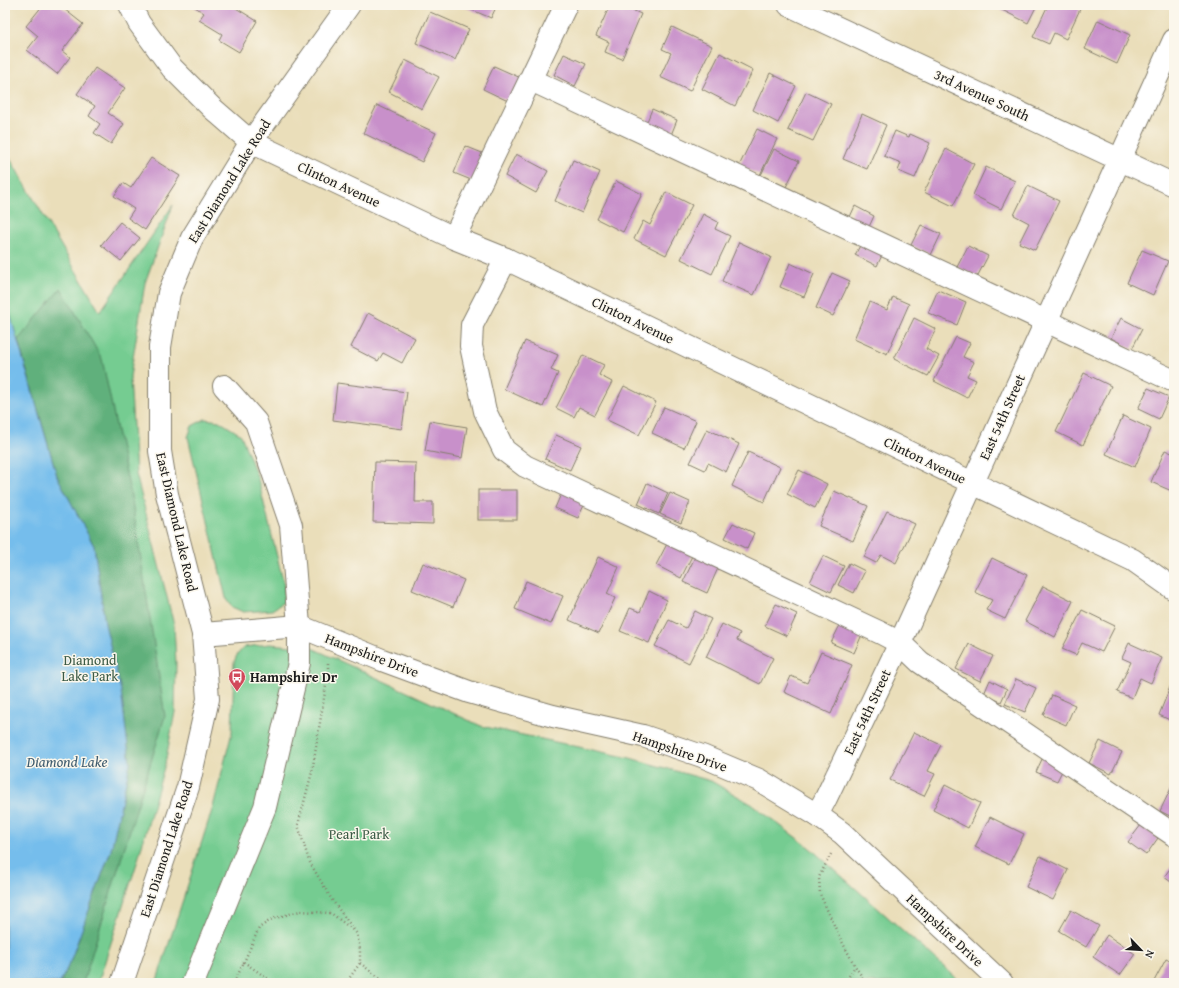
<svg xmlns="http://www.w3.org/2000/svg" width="1179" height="988" font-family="'Gentium Book Plus',serif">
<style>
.green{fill:#75cc91;stroke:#487456}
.forest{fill:#60b07b;stroke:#3e664c}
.water{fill:#74bdec;stroke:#486c84}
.building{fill:#c890ca}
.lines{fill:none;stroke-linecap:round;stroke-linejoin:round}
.minor-casing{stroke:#837d6b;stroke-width:24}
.path{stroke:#837d6b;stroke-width:2.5;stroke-dasharray:1 3;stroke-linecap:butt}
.minor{stroke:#fff;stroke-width:22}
.labels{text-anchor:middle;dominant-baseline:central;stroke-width:3;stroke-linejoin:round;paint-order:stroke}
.street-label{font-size:14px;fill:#1c1c1c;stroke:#fbf7ec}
.park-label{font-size:14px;fill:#3b5a45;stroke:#fbf7ec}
.poi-label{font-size:14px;font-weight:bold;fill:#1c1c1c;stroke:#fbf7ec;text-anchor:start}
.water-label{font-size:15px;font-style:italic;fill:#3f5c6f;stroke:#fbf7ec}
</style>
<rect width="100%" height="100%" fill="#fbf7ec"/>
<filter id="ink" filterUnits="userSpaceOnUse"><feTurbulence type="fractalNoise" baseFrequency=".025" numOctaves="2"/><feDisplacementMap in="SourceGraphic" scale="8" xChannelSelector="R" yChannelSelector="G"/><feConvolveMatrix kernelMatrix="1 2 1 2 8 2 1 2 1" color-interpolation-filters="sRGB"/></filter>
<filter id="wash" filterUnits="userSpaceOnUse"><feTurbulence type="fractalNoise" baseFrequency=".012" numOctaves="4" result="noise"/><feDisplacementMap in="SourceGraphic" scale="16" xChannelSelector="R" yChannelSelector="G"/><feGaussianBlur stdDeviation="0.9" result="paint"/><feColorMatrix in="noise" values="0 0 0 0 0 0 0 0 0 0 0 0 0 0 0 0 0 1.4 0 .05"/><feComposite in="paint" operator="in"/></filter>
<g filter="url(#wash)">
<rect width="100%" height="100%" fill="#eadeba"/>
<!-- green -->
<g class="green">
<path d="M5,150L100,312L173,205L145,283L130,377L136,474L174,625L176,664L175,712L165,764L137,863L98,983H5Z"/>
<path d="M205,419L219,421L241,435L258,479L284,585V602L272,610L243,612L232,607L226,598L188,437L192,426Z"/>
<path d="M270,644L312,648L481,726L630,758L711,781L753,805L810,848L962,983H156L213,807L232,732L234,662L237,655L244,647Z"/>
</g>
<!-- forest -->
<path class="forest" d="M61,288L102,359L132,501L165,716L83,983H60L70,962L111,850L130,763L121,691L105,624L94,546L57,476L18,340Z"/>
<!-- water -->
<path class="water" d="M5,297L57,476L94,546L105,624L121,691L130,763L111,850L70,962L60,983H5Z"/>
<g id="blocks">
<!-- building -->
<g class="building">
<path d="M43,5H59L83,24L62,51L70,57L57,74L27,50L38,36L26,26Z"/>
<path d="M192,5H231L257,21L239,52L219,40L222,34L199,20L204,13Z"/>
<path d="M460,5H497L491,18Z"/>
<path d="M610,5H621L641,14L622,59L605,52L609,42L596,36Z"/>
<path d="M1002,5H1037L1028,23L1000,9Z"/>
<path d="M1048,5H1082L1066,39L1054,33L1049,44L1033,37Z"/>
<path d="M430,12L469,29L455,60L416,43Z"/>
<path d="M1098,20L1130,35L1117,64L1085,49Z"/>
<path d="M672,27L712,46L690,91L660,77L671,53L662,49Z"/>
<path d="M720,53L753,70L735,106L702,89Z"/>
<path d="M564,54L586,64L575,86L554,75Z"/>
<path d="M405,60L439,77L422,109L389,92Z"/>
<path d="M494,66L523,79L512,103L483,89Z"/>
<path d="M95,68L125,88L108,113L124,124L111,144L94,133L100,124L89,116L95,106L77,94Z"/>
<path d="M770,73L796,86L778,123L753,110Z"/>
<path d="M806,92L831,104L813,141L788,130Z"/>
<path d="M377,105L436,133L422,162L363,133Z"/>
<path d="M652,109L677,120L671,135L646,124Z"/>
<path d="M862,114L886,125L867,169L843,159Z"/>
<path d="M757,129L777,139L760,175L739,166Z"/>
<path d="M895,131L909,137L910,134L930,143L915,178L898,171L901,163L884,156Z"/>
<path d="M465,146L487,155L476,182L454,173Z"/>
<path d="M774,149L799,161L786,187L761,175Z"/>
<path d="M946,149L974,164L953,206L924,192Z"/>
<path d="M516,154L548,171L536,193L505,176Z"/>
<path d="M151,158L180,176L145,230L128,218L134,209L114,196L123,183L131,188Z"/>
<path d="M573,160L600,172L582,213L555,201Z"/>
<path d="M986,167L1015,181L1001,209L973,195Z"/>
<path d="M616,181L642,194L623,232L597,219Z"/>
<path d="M1028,186L1059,201L1035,250L1019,243L1029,223L1014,215Z"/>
<path d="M666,192L692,205L666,255L634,239L643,221L650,225Z"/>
<path d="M855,206L874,216L868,229L849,219Z"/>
<path d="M703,214L718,222L715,229L730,236L712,274L681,259Z"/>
<path d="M120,222L140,238L121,261L101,245Z"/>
<path d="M921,225L941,234L931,255L911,245Z"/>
<path d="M863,240L884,251L877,266L855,255Z"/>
<path d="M739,242L771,257L754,295L722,281Z"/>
<path d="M968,246L988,256L977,277L957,267Z"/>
<path d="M1142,250L1168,261L1153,295L1127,283Z"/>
<path d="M790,263L814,274L804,297L780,287Z"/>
<path d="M832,273L850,281L833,316L816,308Z"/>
<path d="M938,290L966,302L957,325L928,313Z"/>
<path d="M893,297L909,304L887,354L854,339L870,302L887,310Z"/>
<path d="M368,313L415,338L402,363L383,353L378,361L351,347Z"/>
<path d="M914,318L936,329L926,349L939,356L928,376L894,359Z"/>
<path d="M1121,318L1142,329L1132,349L1111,338Z"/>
<path d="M956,337L970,343L963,357L974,362L967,376L976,380L967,398L934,381Z"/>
<path d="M525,341L558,355L551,370L558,373L543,407L504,389Z"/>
<path d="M583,355L604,365L599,375L612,382L595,415L579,407L574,417L556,408Z"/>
<path d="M1084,373L1111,386L1083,445L1056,432Z"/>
<path d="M337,383L407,392L402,429L333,420Z"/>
<path d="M624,386L656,402L639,435L607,420Z"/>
<path d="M1148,388L1169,397L1159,419L1138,409Z"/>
<path d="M664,407L696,421L684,448L652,433Z"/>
<path d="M1123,416L1151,429L1135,467L1106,454Z"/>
<path d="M430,421L467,427L462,458L425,451Z"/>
<path d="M707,429L739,444L726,472L708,463L705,470L690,463Z"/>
<path d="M556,435L581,446L570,470L545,459Z"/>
<path d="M1165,450L1174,454V492L1151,482Z"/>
<path d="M748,452L780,467L764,502L732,486Z"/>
<path d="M375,462L416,463L415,502H433V524L373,522Z"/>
<path d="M799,470L827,484L815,508L787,494Z"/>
<path d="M647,483L668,493L659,514L638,504Z"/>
<path d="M564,487L588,497L578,518L555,508Z"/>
<rect x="478" y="490" width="39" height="30"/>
<path d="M834,491L868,506L853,541L819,526Z"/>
<path d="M670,493L690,502L681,523L660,514Z"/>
<path d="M887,511L915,524L896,563L881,555L876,563L864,557Z"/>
<path d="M733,523L754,533L747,549L725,538Z"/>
<path d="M668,542L693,554L681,578L656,565Z"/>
<path d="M696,555L719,566L707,593L683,582Z"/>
<path d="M823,556L844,566L831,592L810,582Z"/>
<path d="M598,557L619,567L607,594L615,598L599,633L569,620Z"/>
<path d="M992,558L1027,575L1005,619L986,610L992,600L975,592Z"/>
<path d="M423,563L464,580L453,607L412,590Z"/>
<path d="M849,563L865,571L854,593L838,585Z"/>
<path d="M526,581L563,596L551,624L515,609Z"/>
<path d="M1043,586L1073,601L1055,637L1025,621Z"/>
<path d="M649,591L667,600L649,643L620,631L630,608L640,612Z"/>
<path d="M776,604L797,614L787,636L765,626Z"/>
<path d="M1082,610L1115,626L1102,652L1082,643L1076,655L1062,649Z"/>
<path d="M695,611L711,619L689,663L655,646L669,620L686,628Z"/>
<path d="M842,621L864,630L854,653L831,643Z"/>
<path d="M722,624L740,633L737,640L773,658L760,684L706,657Z"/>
<path d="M1129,643L1162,658L1151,683L1140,678L1132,698L1117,692L1131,662L1122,658Z"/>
<path d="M969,644L993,656L980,681L956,669Z"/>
<path d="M821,652L852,665L831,714L784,692L791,676L807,683Z"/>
<path d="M1174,677V722L1159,715Z"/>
<path d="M1016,679L1036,688L1025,712L1005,704Z"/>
<path d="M990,680L1007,689L1001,702L984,694Z"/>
<path d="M1052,695L1075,705L1066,725L1043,715Z"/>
<path d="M914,732L941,745L928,771L935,774L924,796L890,780Z"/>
<path d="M1100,741L1122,752L1111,774L1089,763Z"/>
<path d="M1044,755L1065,765L1057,781L1036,772Z"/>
<path d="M1174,782V818L1160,811Z"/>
<path d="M945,785L980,803L968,828L933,810Z"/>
<path d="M990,817L1024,834L1009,864L975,847Z"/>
<path d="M1141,825L1158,838L1146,855L1128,842Z"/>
<path d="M1040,856L1068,870L1053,900L1026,887Z"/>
<path d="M1174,863V884L1164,877Z"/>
<path d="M1071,910L1099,926L1086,947L1059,931Z"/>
<path d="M1107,935L1135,954L1120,975L1093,957Z"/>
<path d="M1166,959L1174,963V983H1153Z"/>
</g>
</g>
</g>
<g filter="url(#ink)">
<use href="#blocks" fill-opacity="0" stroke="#837d6b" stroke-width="1"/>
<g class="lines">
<!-- minor casing -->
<g class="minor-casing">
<g id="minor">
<path d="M130,5L139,23L172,68L212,108L251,142L454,238L506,259L1133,560L1174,589"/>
<path d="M789,5L1174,185"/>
<path d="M531,80L1174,381"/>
<path d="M454,238L566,5"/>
<path d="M506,259L472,325L471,346L485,411L504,450L525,466L881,633L900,643L920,662L1174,835"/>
<path d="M203,634L299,626L382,660L469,692L553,716L643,736L702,756L759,780L817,815L842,833L1002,983"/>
<path d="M817,815L826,798L900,643L1174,40"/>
<path d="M122,983L188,787L208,699L203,634L167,494L160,451V347L169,293L192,238L251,142L349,5"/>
<path d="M193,983L265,807L299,663V626L291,525L256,422L224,386"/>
</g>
</g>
<!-- path -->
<g class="path">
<path d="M328,663V673L312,772L298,825L309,861L332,900L357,934L360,949V963L346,983"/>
<path d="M831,854L819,877L820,894L839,936L855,966L866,983"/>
<path d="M360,963L386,983"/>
<path d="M234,983L244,962"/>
<path d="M274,983L244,962L259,928L272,919L300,911L331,913L354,931"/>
<path d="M845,983L855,966"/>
</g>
<!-- minor -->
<use href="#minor" class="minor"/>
</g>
</g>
<!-- icons -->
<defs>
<g id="bus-pin" transform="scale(0.9)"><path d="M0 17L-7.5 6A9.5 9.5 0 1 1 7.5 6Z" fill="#d1495b" stroke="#fbf7ec"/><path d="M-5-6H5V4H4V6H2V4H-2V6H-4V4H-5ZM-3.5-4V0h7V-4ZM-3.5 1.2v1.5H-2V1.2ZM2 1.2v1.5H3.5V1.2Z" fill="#fff"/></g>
</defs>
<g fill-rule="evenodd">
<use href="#bus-pin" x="237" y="677"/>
</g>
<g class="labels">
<!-- street labels -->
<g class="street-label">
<text transform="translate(982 95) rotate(25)">3rd Avenue South</text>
<text transform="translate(229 181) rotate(-58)">East Diamond Lake Road</text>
<text transform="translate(339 184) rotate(25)">Clinton Avenue</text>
<text transform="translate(633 320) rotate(26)">Clinton Avenue</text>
<text transform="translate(1002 417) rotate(-66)">East 54th Street</text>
<text transform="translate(925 460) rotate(26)">Clinton Avenue</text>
<text transform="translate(177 522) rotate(77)">East Diamond Lake Road</text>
<text transform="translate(372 655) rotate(21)">Hampshire Drive</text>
<text transform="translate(867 712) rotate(-65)">East 54th Street</text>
<text transform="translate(680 751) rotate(19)">Hampshire Drive</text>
<text transform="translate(166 849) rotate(-72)">East Diamond Lake Road</text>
<text transform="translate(945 930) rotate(43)">Hampshire Drive</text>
</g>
<!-- park labels -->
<g class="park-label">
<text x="90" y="660">Diamond<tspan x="90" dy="16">Lake Park</tspan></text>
<text x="359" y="834">Pearl Park</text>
</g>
<!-- poi labels -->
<g class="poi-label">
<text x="250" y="677">Hampshire Dr</text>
</g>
<!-- water labels -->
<g class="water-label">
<text x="67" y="761">Diamond Lake</text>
</g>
</g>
<!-- margin -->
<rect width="1179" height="988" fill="none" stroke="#fbf7ec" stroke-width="20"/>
<!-- north arrow -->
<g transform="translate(1141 950) rotate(115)" stroke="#fbf7ec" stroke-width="3" paint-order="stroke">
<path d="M0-3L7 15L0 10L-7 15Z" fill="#1c1c1c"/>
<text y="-6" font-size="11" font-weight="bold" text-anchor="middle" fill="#1c1c1c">N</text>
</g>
</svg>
